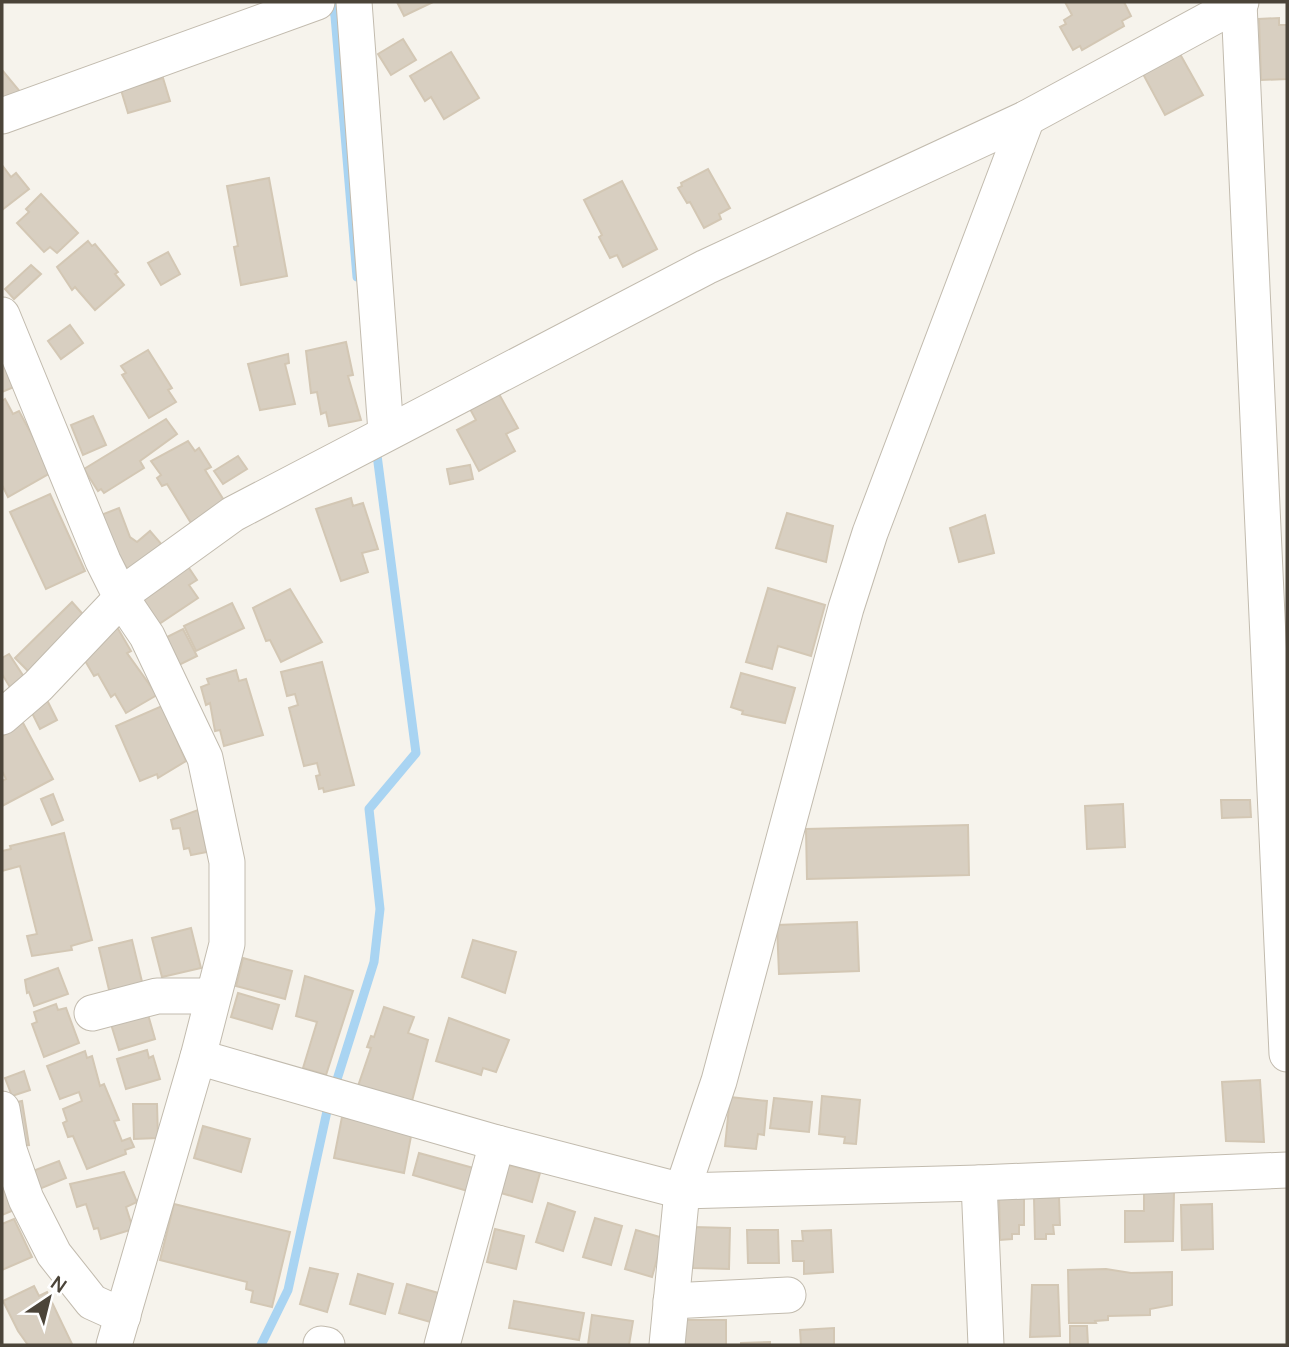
<svg xmlns="http://www.w3.org/2000/svg" width="1289" height="1347" font-family="Manrope,sans-serif">
<style>
.lines{fill:none;stroke-linecap:round;stroke-linejoin:round}
.stream{stroke:#a9d4f2;stroke-width:9}
.building{fill:#d8cfc1;stroke:#d3c7b4;stroke-width:2}
.minor-casing{stroke:#c2bbae;stroke-width:37}
.minor{stroke:#fff;stroke-width:35}
</style>
<rect width="100%" height="100%" fill="#f6f3ec"/>
<g class="lines">
<!-- stream -->
<g class="stream">
<path d="M331,2L335,16L357,277"/>
<path d="M334,1089L374,962L380,909L369,809L416,753L377,455"/>
<path d="M261,1345L288,1290L329,1102"/>
</g>
</g>
<!-- building -->
<g class="building">
<path d="M397,2H433L404,16Z"/>
<path d="M1065,2H1124L1131,16L1122,21L1124,26L1082,50L1080,46L1073,50L1060,27L1066,24L1064,20L1072,15Z"/>
<path d="M1279,18V25H1287V79L1261,80L1259,19Z"/>
<path d="M403,39L416,60L391,75L378,54Z"/>
<path d="M451,52L479,98L444,119L431,97L425,101L410,76Z"/>
<path d="M1180,54L1203,95L1165,115L1143,74Z"/>
<path d="M2,70L22,94L2,102Z"/>
<path d="M163,78L170,101L128,113L121,90Z"/>
<path d="M2,165L11,177L16,173L29,189L2,210Z"/>
<path d="M708,169L730,208L719,214L721,219L704,228L690,202L687,203L678,188L682,186L681,183Z"/>
<path d="M269,178L287,276L241,285L234,247L238,246L227,186Z"/>
<path d="M622,181L657,249L623,267L617,255L610,258L599,237L602,235L584,200Z"/>
<path d="M41,194L78,233L57,253L50,247L44,252L17,223L29,212L26,209Z"/>
<path d="M88,241L92,246L95,244L118,272L115,274L124,285L95,310L75,287L72,290L57,267Z"/>
<path d="M168,252L180,274L161,285L148,263Z"/>
<path d="M31,265L41,274L14,299L5,289Z"/>
<path d="M70,325L83,343L61,359L48,341Z"/>
<path d="M346,342L353,375L348,376L361,420L329,426L326,412L321,414L317,392L311,393L306,351Z"/>
<path d="M148,350L172,388L168,390L176,402L149,418L122,375L126,373L121,366Z"/>
<path d="M288,354L289,363L285,364L295,404L260,410L248,364Z"/>
<path d="M2,359L14,387L2,392Z"/>
<path d="M499,394L518,428L506,434L515,451L479,471L457,430L476,420L470,409Z"/>
<path d="M5,399L13,414L19,411L52,472L8,497L2,485V401Z"/>
<path d="M93,416L106,445L83,455L71,425Z"/>
<path d="M166,419L177,434L140,461L144,468L104,493L101,489L98,491L84,469Z"/>
<path d="M188,441L195,451L199,448L211,467L205,470L225,502L191,523L167,484L162,486L157,478L161,475L151,461Z"/>
<path d="M238,456L247,469L223,484L214,471Z"/>
<path d="M470,465L473,479L450,484L447,469Z"/>
<path d="M50,494L85,571L46,589L10,512Z"/>
<path d="M351,498L353,506L363,503L378,549L362,553L368,572L341,581L316,509Z"/>
<path d="M119,508L130,537L137,542L150,531L163,546L129,571L113,548L101,515Z"/>
<path d="M787,513L833,526L826,562L776,548Z"/>
<path d="M985,515L994,553L959,562L950,528Z"/>
<path d="M187,565L197,580L189,585L198,598L159,624L143,600L164,586L161,582Z"/>
<path d="M768,588L825,605L811,656L778,646L772,669L746,662Z"/>
<path d="M290,589L322,642L281,662L270,640L266,641L253,608Z"/>
<path d="M72,602L88,620L32,675L15,658Z"/>
<path d="M232,603L244,628L196,651L184,626Z"/>
<path d="M117,627L131,651L127,653L157,695L126,713L115,694L111,697L98,674L94,676L84,659Z"/>
<path d="M183,629L197,656L177,666L163,639Z"/>
<path d="M9,654L26,680L11,689L2,674V658Z"/>
<path d="M322,662L354,785L324,792L323,788L319,789L316,776L320,775L317,763L304,766L289,708L298,705L295,694L287,696L281,672Z"/>
<path d="M236,670L239,681L246,679L263,735L224,746L220,730L215,731L210,703L206,705L201,687L209,684L207,679Z"/>
<path d="M741,673L795,688L785,723L742,714L743,711L731,707Z"/>
<path d="M46,698L57,720L40,729L29,707Z"/>
<path d="M162,706L186,761L158,778L157,774L140,781L116,726Z"/>
<path d="M22,721L53,779L2,806V781L6,779L2,771V737Z"/>
<path d="M53,794L63,820L52,825L41,799Z"/>
<path d="M1221,800H1250L1251,817L1222,818Z"/>
<path d="M1123,804L1125,847L1087,849L1085,806Z"/>
<path d="M198,810L207,852L191,855L189,848L184,849L180,828L173,829L171,820Z"/>
<path d="M968,825L969,875L807,879L806,829Z"/>
<path d="M64,833L92,940L71,946L72,950L32,956L27,936L37,934L20,866L2,871V851L11,849L10,846Z"/>
<path d="M857,922L859,971L779,974L777,925Z"/>
<path d="M191,928L201,968L162,977L152,938Z"/>
<path d="M132,940L144,990L111,998L99,948Z"/>
<path d="M473,940L516,952L505,993L462,977Z"/>
<path d="M243,958L292,971L285,999L236,986Z"/>
<path d="M58,968L68,994L34,1006L29,992L27,993L25,980Z"/>
<path d="M305,976L353,991L326,1075L303,1068L317,1022L296,1016Z"/>
<path d="M238,993L279,1005L272,1029L231,1017Z"/>
<path d="M56,1004L58,1010L66,1008L79,1043L44,1057L32,1024L37,1022L34,1012Z"/>
<path d="M384,1007L414,1017L408,1033L428,1040L412,1101L357,1089L371,1048L367,1047L371,1036L374,1037Z"/>
<path d="M147,1011L155,1039L119,1050L110,1021Z"/>
<path d="M449,1018L509,1040L496,1072L483,1068L481,1075L436,1061Z"/>
<path d="M147,1050L149,1058L153,1056L160,1079L126,1089L117,1059Z"/>
<path d="M85,1051L87,1058L92,1056L100,1086L104,1084L119,1120L114,1121L122,1141L130,1138L134,1147L125,1150L126,1154L87,1169L73,1136L68,1137L63,1123L67,1121L63,1109L82,1101L79,1092L60,1099L47,1066Z"/>
<path d="M24,1071L30,1090L12,1096L5,1078Z"/>
<path d="M1260,1080L1264,1142L1226,1141L1222,1082Z"/>
<path d="M822,1096L860,1100L856,1144L844,1143L845,1137L819,1134Z"/>
<path d="M730,1097L767,1101L764,1135L758,1134L756,1149L725,1146Z"/>
<path d="M774,1098L812,1102L809,1132L770,1128Z"/>
<path d="M22,1101L29,1145L19,1146L12,1103Z"/>
<path d="M133,1104H157L158,1138L134,1139Z"/>
<path d="M342,1117L412,1131L404,1173L334,1158Z"/>
<path d="M203,1126L250,1139L241,1172L194,1158Z"/>
<path d="M419,1153L477,1169L471,1192L413,1175Z"/>
<path d="M59,1161L66,1178L37,1190L30,1172Z"/>
<path d="M508,1165L540,1173L532,1202L501,1193Z"/>
<path d="M2,1167L19,1208L2,1215Z"/>
<path d="M124,1172L137,1202L126,1207L133,1229L101,1239L98,1228L94,1229L86,1204L77,1207L70,1184Z"/>
<path d="M1144,1192H1174L1173,1241L1125,1242V1211H1144Z"/>
<path d="M1059,1197L1060,1225H1053L1054,1234H1046V1239H1035L1034,1198Z"/>
<path d="M999,1198H1024V1225H1019V1234H1012V1239L1000,1240Z"/>
<path d="M548,1203L575,1212L563,1251L536,1242Z"/>
<path d="M174,1204L290,1232L272,1307L251,1302L253,1291L246,1289L247,1282L160,1260Z"/>
<path d="M1212,1204L1213,1249L1182,1250L1181,1205Z"/>
<path d="M595,1218L622,1226L611,1265L583,1257Z"/>
<path d="M14,1219L32,1257L2,1270V1224Z"/>
<path d="M693,1227L730,1228L729,1269L693,1268Z"/>
<path d="M495,1229L524,1236L516,1269L487,1262Z"/>
<path d="M636,1230L663,1238L652,1277L625,1269Z"/>
<path d="M747,1230H778L779,1263H748Z"/>
<path d="M831,1230L833,1272L804,1274V1261H793L792,1241H803L802,1231Z"/>
<path d="M310,1268L338,1274L327,1312L300,1304Z"/>
<path d="M1106,1269L1131,1273L1172,1272V1305L1150,1309V1315L1108,1316V1320L1095,1321L1096,1323H1069L1068,1270Z"/>
<path d="M358,1274L393,1284L385,1314L350,1304Z"/>
<path d="M407,1284L442,1294L434,1323L399,1313Z"/>
<path d="M1032,1285H1058L1060,1336L1030,1337Z"/>
<path d="M34,1286L39,1296L47,1292L72,1344L28,1345L18,1331L3,1301Z"/>
<path d="M514,1301L584,1313L579,1340L509,1328Z"/>
<path d="M592,1315L633,1321L629,1345H588Z"/>
<rect x="684" y="1320" width="42" height="25"/>
<path d="M1070,1326H1087L1088,1345H1070Z"/>
<path d="M834,1328V1345H801L800,1330Z"/>
<path d="M770,1342V1345H741V1343Z"/>
</g>
<g class="lines">
<!-- minor casing -->
<g class="minor-casing">
<g id="minor">
<path d="M354,2L386,432"/>
<path d="M1239,3L1287,1054"/>
<path d="M2,116L317,2"/>
<path d="M2,315L103,561L122,599L147,636L205,758L227,862V944L198,1057L114,1345"/>
<path d="M2,717L38,686L132,587L233,514L706,267L1027,118L1241,2"/>
<path d="M92,1013L157,996H213"/>
<path d="M198,1057L497,1143L682,1191L979,1183L1287,1170"/>
<path d="M2,1109L9,1150L26,1199L54,1254L92,1302L123,1316"/>
<path d="M979,1183L986,1345"/>
<path d="M671,1301L788,1295"/>
<path d="M321,1344L327,1345"/>
<path d="M442,1345L497,1143"/>
<path d="M667,1345L682,1191L719,1081L846,608L870,533L1027,118"/>
</g>
</g>
<!-- minor -->
<use href="#minor" class="minor"/>
</g>
<!-- border -->
<rect width="1289" height="1347" fill="none" stroke="#4b4439" stroke-width="7"/>
<!-- north arrow -->
<g transform="translate(49 1298) rotate(35)" stroke="#ffffff" stroke-width="5" paint-order="stroke">
<path d="M0-5L12 26L0 18L-12 26Z" fill="#4b4439"/>
<text y="-10" font-size="19" font-weight="bold" text-anchor="middle" fill="#4b4439">N</text>
</g>
</svg>
